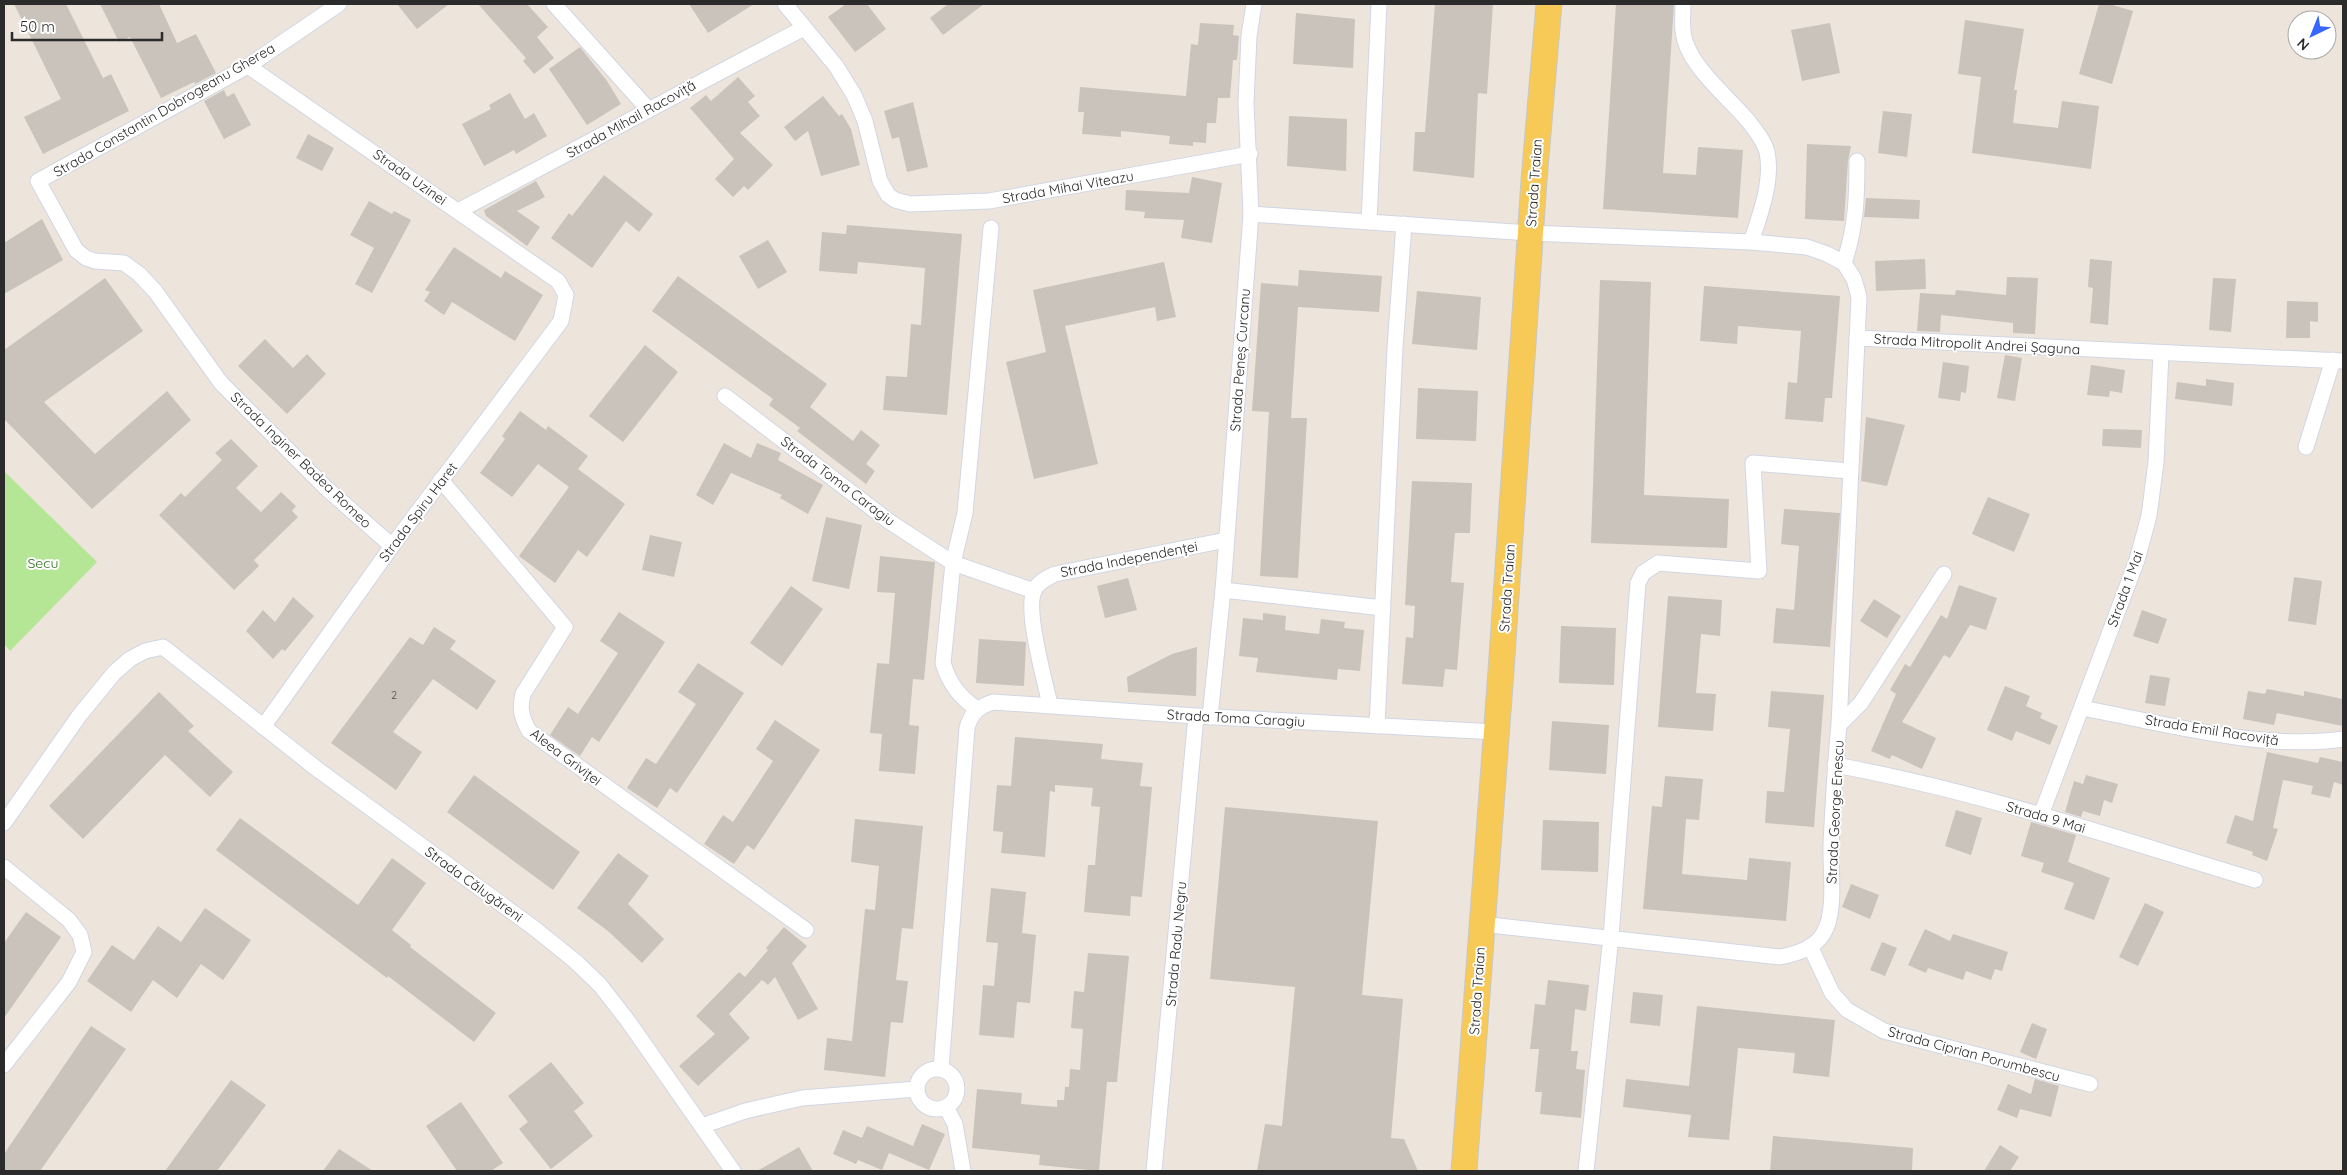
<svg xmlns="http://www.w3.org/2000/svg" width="2347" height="1175" font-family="Quicksand,sans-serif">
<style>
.green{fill:#b5e696}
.building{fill:#c9c3bb}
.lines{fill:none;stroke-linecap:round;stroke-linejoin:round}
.minor-casing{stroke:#d1d6e4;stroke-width:17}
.primary-casing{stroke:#c8c8c8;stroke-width:27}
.minor{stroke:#fff;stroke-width:15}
.primary{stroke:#f7ca57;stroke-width:25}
.labels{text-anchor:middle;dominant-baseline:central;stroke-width:4;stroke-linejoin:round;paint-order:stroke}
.number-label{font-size:11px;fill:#52514f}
.street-label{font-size:14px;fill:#2b2b2b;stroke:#fff}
.park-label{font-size:14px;fill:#2c6c17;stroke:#fff}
</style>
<rect width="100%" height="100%" fill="#ede5dc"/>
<!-- green -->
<path class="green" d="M4,471L97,562L10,651L4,644Z"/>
<!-- building -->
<g class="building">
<path d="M14,4H66L103,78L111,74L129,111L43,154L24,117L61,99Z"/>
<path d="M100,4H159L177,43L196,34L216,73L195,84L194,82L161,98L130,37L119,42Z"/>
<path d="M397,4H449L417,29Z"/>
<path d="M478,4H527L548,27L537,37L554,58L534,74L523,61L526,58Z"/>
<path d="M689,4H754L708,33Z"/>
<path d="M846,4H867L886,29L855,52L828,17Z"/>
<path d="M948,4H984L943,35L930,18Z"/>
<path d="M1435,4H1493L1487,94L1478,93L1474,178L1413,171L1415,132H1425Z"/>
<path d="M1616,4H1674L1663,173L1696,175L1698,147L1743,150L1738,218L1603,209Z"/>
<path d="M2099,4H2109L2133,11L2112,84L2079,74Z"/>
<path d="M1296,13L1355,19L1353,68L1293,64Z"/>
<path d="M1965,20L2024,29L2014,90H2017L2013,123L2058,128L2062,101L2099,106L2091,169L1972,153L1981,77L1958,74Z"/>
<path d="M1200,23L1234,25L1233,35L1239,36L1237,60H1233L1230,98H1218L1216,123H1207L1206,143L1193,142V146L1169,144L1170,136L1121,131V137L1082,134L1084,112H1078L1080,87L1186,96L1191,44L1198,45Z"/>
<path d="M1830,23L1840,73L1802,81L1791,30Z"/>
<path d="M580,47L607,81L621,104L587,125L549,69Z"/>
<path d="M738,77L755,96L748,102L760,116L740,133L773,165L748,190L744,186L733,197L715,179L734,159L690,108L706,95L711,101Z"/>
<path d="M224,90L227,97L234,93L251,125L224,139L204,101Z"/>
<path d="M510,93L525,119L534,113L547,136L516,154L514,150L484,166L462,124L491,109L489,105Z"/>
<path d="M823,96L839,116L842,114L851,129L860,165L821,176L808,131L795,141L784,127Z"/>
<path d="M913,102L928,167L907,172L899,137L892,139L884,111Z"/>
<path d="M1883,111L1912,114L1907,157L1878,153Z"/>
<path d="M1289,116L1347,119L1346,171L1287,166Z"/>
<path d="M308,134L334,148L322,171L296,158Z"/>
<path d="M1807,144L1851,146L1848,161L1844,221L1805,219Z"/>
<path d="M604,175L653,214L639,232L626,221L592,268L551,238L569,213L572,216Z"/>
<path d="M1192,177L1222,183L1212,243L1181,238L1184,220L1144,218L1145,212L1125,210L1126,190L1189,193Z"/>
<path d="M536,181L545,197L517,211L540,227L527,246L486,216L484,210Z"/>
<path d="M1866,198L1920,200L1919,219L1864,217Z"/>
<path d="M369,201L392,214L394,211L411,220L372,293L355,284L374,248L350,235Z"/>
<path d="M42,219L63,260L4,294V243Z"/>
<path d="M847,225L962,234L947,415L883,410L886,376L907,377L911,324L921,325L925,268L858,262L857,274L819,271L822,232L846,234Z"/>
<path d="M768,240L787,272L758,289L739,256Z"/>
<path d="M454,247L501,278L505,271L543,295L515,341L452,302L444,315L424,301L430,292L425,290Z"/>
<path d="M1925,259L1926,289L1876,291L1875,261Z"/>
<path d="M2090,259L2112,261L2108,325L2090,323L2093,288L2088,287Z"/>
<path d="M1164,262L1176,317L1157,321L1155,307L1065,326L1098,464L1034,479L1006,362L1046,352L1033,290Z"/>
<path d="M1299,270L1382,276L1379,312L1298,307L1291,418H1307L1298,578L1260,576L1269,412L1252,411L1261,283L1298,286Z"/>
<path d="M678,276L827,384L810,407L853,441L861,430L880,445L866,464L875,471L866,484L797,431L800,428L769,405L773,399L652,311Z"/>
<path d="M2007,277L2038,278L2035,334L2013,333V323L1941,315L1940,332L1917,331L1920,293L1955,295L1956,290L2006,295Z"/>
<path d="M105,278L143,331L44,402L95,454L167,391L191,420L92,509L4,419V350Z"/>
<path d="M2213,278L2236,279L2231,332L2209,330Z"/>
<path d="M1600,280L1651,282L1644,495L1729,499L1727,548L1591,543Z"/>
<path d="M1704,286L1840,296L1832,398H1825L1823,422L1785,419L1788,382L1797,383L1801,331L1738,326L1737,344L1700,341Z"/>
<path d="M1417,291L1481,297L1477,350L1412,344Z"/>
<path d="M2287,301L2318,302V322L2310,321V338H2286Z"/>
<path d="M265,339L293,368L307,354L326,374L287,414L238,366Z"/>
<path d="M645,345L678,372L623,442L589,416Z"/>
<path d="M2005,355L2022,358L2015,401L1997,398Z"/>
<path d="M1943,362L1969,366L1966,393L1961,392L1960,401L1938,398Z"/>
<path d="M2091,365L2125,370L2122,393L2110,391L2109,397L2087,395Z"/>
<path d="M2206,379L2234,383L2232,406L2175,399L2177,382L2206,386Z"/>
<path d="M1418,388L1478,391L1476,441L1416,439Z"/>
<path d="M520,411L546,430L548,426L588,456L578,469L625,504L587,557L578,550L555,583L519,556L569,487L538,464L512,497L480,473L505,439L502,436Z"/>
<path d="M1866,417L1905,425L1887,486L1861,481Z"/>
<path d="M2103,429L2142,430L2141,448L2102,446Z"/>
<path d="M231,439L258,466L236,488L261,512L281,492L296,506L292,511L298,517L254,560L259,566L234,590L159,515L181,493L185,497L222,460L215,453Z"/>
<path d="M724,443L751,458L757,443L781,453L778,460L823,485L808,514L780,498L782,495L731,473L713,505L696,495Z"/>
<path d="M1412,481L1472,483L1470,533H1455L1451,582L1464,583L1457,670L1445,669L1443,687L1402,684L1406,637L1413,638L1415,606L1405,605Z"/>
<path d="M1988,497L2030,514L2014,552L1972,534Z"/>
<path d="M1784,509L1840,513L1830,647L1773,643L1776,608L1794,610L1799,546L1781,544Z"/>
<path d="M826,517L862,525L849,589L812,581Z"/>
<path d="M650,535L682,542L674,577L642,570Z"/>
<path d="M880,556L935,562L924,680L913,679L909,725L919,726L915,774L879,771L882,734L870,733L877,663L889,664L895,593L877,592Z"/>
<path d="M2294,577L2322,581L2316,625L2288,621Z"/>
<path d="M1128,578L1137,610L1105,618L1097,586Z"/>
<path d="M1959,585L1997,598L1986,630L1970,625L1950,658L1944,655L1902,722L1936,738L1922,769L1892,755L1890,759L1871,751L1896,694L1890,690L1905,664L1910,667L1941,615L1947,619Z"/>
<path d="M791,586L823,609L782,666L750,643Z"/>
<path d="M1668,596L1722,600L1720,636L1701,634L1696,693L1716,694L1713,731L1658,727Z"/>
<path d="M293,597L314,616L285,651L282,649L273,659L246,631L263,610L275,622Z"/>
<path d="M1874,599L1901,616L1887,638L1860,621Z"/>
<path d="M2142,610L2167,619L2158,644L2133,636Z"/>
<path d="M619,612L665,642L599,742L592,737L580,756L550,735L568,707L578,714L618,653L600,641Z"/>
<path d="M1263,613L1286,616L1285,630L1319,634L1321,619L1345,622L1344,628L1364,630L1360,671L1338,669L1337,680L1256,672L1258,658L1239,656L1243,618L1263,620Z"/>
<path d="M1561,626L1616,628L1614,685L1559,683Z"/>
<path d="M434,627L456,641L450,649L496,681L477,710L433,679L393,732L422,752L396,790L331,743L410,637L423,645Z"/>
<path d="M979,639L1026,642L1024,686L976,683Z"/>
<path d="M1197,647L1196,696L1128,692L1127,677L1172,654Z"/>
<path d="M698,663L744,693L677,793L670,788L657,808L627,788L646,758L656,764L696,704L678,692Z"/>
<path d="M2150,675L2170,678L2165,706L2145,703Z"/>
<path d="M2005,686L2030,696L2026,706L2042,713L2040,718L2058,726L2050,745L2016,731L2012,741L1987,730Z"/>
<path d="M2267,689L2304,696V691L2343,699V726L2277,713L2274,725L2243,719L2248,691L2265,694Z"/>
<path d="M1771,691L1824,695L1814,827L1765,823L1767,791L1784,792L1790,729L1768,727Z"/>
<path d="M159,692L194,726L188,731L233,772L210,797L165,755L83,839L49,806Z"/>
<path d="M775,720L820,750L754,850L747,845L734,864L704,844L723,815L733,822L773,761L756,749Z"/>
<path d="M1552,721L1609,725L1606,774L1549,770Z"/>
<path d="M1015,737L1103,744L1101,759L1143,763L1140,786L1152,787L1142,897L1131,896L1130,916L1084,912L1088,865H1095L1100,807L1091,806L1093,788L1055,785V792L1050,791L1045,857L1001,853L1003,832L993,831L997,785L1011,786Z"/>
<path d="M2267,752L2318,763L2320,757L2343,762V785L2334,782L2330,798L2311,794L2313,786L2283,780L2273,828L2278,829L2267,861L2252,855L2253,852L2226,843L2235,815L2253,821Z"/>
<path d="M474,775L580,852L553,890L447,812Z"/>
<path d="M2086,775L2118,784L2112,803L2104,800L2100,816L2083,811L2081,817L2065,812L2074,781L2083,784Z"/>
<path d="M1665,776L1703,779L1699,820L1686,819L1682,874L1747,880L1749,858L1791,862L1786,921L1643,909L1652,806L1662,807Z"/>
<path d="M1225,807L1378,821L1362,995L1403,999L1391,1138L1404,1139L1418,1171H1257L1265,1124L1282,1126L1295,987L1210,979Z"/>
<path d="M1956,810L1982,818L1971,855L1945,846Z"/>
<path d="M240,818L358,905L392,858L426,883L392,930L411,945L410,947L496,1013L474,1042L388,976L387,978L216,850Z"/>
<path d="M855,819L923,826L913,929L902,928L896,980L908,981L903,1023L891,1022L885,1077L824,1070L827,1038L852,1041L865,909L875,910L879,866L851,862Z"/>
<path d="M1543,820L1599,822L1598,872L1541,870Z"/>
<path d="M2031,822L2076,835L2068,862L2110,878L2094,920L2064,909L2074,883L2041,872L2044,863L2021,856Z"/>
<path d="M618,853L649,876L628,904L664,939L642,963L608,931L577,908Z"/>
<path d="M1851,884L1879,895L1870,919L1842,907Z"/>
<path d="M991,888L1026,892L1022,933L1036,935L1030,1003L1017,1002L1014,1038L979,1035L983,985L994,986L998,943L986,942Z"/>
<path d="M2145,903L2164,912L2138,966L2119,957Z"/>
<path d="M205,908L251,940L223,980L201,964L177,998L153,980L131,1012L87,981L112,945L134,960L158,926L181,942Z"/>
<path d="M26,912L61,937L4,1018V943Z"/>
<path d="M784,927L807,946L792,963L818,1009L798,1020L775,977L768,985L762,980L729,1014L750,1038L698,1086L679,1066L715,1034L696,1016L739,972L745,977L768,950L766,948Z"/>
<path d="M1925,929L1950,941L1953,934L2008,952L2002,971L1995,969L1991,980L1966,971L1963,980L1928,968L1926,973L1908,965Z"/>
<path d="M1882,942L1897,948L1885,976L1870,970Z"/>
<path d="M1088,953L1129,956L1117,1082H1107L1099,1171L1039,1165L1040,1155L972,1148L977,1089L1022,1093L1021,1104L1057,1107V1100H1064L1065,1087H1069L1070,1069L1080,1070L1083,1029L1071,1028L1074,991L1084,992Z"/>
<path d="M1548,980L1589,985L1586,1011L1575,1009L1571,1051H1578L1576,1069L1585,1070L1581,1118L1540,1114L1542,1092H1535L1539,1049H1530L1535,1004L1545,1005Z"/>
<path d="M1633,992L1663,995L1660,1026L1630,1023Z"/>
<path d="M1697,1006L1835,1020L1829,1077L1793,1073L1795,1053L1738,1048L1729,1140L1688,1137L1691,1115L1623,1107L1626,1079L1689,1086Z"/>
<path d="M2032,1023L2047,1029L2036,1059L2020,1052Z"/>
<path d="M91,1026L126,1049L40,1171H4V1154Z"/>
<path d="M551,1062L584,1103L574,1111L593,1136L551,1169L519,1129L528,1122L508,1096Z"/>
<path d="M2035,1079L2059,1086L2051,1117L2020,1109L2017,1118L1997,1110L2008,1084L2031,1094Z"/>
<path d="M231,1080L266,1105L217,1171H165Z"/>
<path d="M461,1102L503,1163L491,1171H457L426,1126Z"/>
<path d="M922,1124L945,1134L929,1170L889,1153L882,1170L858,1160L856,1164L833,1154L843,1130L862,1138L867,1126L913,1146Z"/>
<path d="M1773,1136L1913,1148L1912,1171H1770Z"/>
<path d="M2000,1145L2019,1157L2010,1171H1984Z"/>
<path d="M799,1147L813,1171H757Z"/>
<path d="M339,1149L373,1171H323Z"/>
</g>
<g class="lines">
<!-- minor casing -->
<g class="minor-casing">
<g id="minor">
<path d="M339,4L248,66L38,181L76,250L86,258L95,261L124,263L139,274L155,291L221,383L325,487L392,546"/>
<path d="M554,4L648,109"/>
<path d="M785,4L836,66L854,95L865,121L880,181L888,195L895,200L910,204L989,201L1250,154"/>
<path d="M1683,4C1683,12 1682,22 1683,31C1686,65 1729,97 1749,122C1756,131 1764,141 1767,152C1773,181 1760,215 1751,242"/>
<path d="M248,66L558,281L566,295L561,321L392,546L263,727"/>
<path d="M458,211C574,151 688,88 804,28"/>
<path d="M1251,214L1530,233L1751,242L1807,247L1827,254L1844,263L1854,279L1859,297L1839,725C1835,764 1833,804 1831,844C1830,870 1837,912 1823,934C1814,949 1795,954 1780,957L1481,924"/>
<path d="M1369,222L1379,4"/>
<path d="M1844,263C1856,227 1857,198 1857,161"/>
<path d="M1857,338L2343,361"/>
<path d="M725,396L890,522L953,563L1034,591"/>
<path d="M2306,447L2333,360"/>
<path d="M441,480L565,627L523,694C519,709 522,718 529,731L806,930"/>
<path d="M1223,590L1383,608"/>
<path d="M1050,705C1045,681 1025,611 1034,591C1038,582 1047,578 1055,574L1226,540"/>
<path d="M2082,708C2162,723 2264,751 2343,739"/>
<path d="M977,709C959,697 949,683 943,663L953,563L965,513L991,228"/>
<path d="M1210,717L1223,590L1251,214L1246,103L1249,36L1254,4"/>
<path d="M1839,725L1861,703L1944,574"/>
<path d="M1377,726L1395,348L1404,224"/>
<path d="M1835,765C1978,791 2116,838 2255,880"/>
<path d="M2041,815L2137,560L2149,516L2156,462L2161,353"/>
<path d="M4,823L79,716L114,673L130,659L145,651L163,647L317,769L534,928L575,961L600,985L628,1021L733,1171"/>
<path d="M4,867L69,920L80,935L84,952L69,982L4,1065"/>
<path d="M1810,946L1832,993L1847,1010L1884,1031L2090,1084"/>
<path d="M941,1069L967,728C971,713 978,707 993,702L1196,716L1496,732"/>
<circle cx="937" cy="1089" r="20"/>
<path d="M946,1107L955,1124L963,1171"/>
<path d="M702,1126L745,1111L802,1098L917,1089"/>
<path d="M1154,1171L1196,716"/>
<path d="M1586,1171L1611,937L1638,583L1643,573L1658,563L1759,571L1753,463L1849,471"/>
</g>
</g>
<!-- primary casing -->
<g class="primary-casing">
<path id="primary" d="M1464,1171L1501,671L1534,180L1549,4"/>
</g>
<!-- minor -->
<use href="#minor" class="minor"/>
<!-- primary -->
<use href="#primary" class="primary"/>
</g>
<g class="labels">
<!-- number labels -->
<g class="number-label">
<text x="394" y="695">2</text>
</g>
<!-- street labels -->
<g class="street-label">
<text transform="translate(164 110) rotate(-30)">Strada Constantin Dobrogeanu Gherea</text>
<text transform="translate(631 119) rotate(-29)">Strada Mihail Racoviță</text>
<text transform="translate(410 177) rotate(35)">Strada Uzinei</text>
<text transform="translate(1534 183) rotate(-86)">Strada Traian</text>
<text transform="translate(1068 187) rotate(-10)">Strada Mihai Viteazu</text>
<text transform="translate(1977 344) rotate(3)">Strada Mitropolit Andrei Șaguna</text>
<text transform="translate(1240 360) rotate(-86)">Strada Peneș Curcanu</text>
<text transform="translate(301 460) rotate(44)">Strada Inginer Badea Romeo</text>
<text transform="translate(838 481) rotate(37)">Strada Toma Caragiu</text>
<text transform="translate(418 512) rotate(-53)">Strada Spiru Haret</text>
<text transform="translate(1129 559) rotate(-11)">Strada Independenței</text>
<text transform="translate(1507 588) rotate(-86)">Strada Traian</text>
<text transform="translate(2125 589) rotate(-70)">Strada 1 Mai</text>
<text transform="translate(1236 718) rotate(3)">Strada Toma Caragiu</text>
<text transform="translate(2212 730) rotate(9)">Strada Emil Racoviță</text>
<text transform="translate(566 757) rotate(37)">Aleea Griviței</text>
<text transform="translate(1835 812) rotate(-87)">Strada George Enescu</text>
<text transform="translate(2046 817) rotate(16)">Strada 9 Mai</text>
<text transform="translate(474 884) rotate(36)">Strada Călugăreni</text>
<text transform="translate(1176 944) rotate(-85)">Strada Radu Negru</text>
<text transform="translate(1477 991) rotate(-86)">Strada Traian</text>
<text transform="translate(1974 1054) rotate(15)">Strada Ciprian Porumbescu</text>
</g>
<!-- park labels -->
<g class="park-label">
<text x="43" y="563">Secu</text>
</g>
</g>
<!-- border -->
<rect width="2347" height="1175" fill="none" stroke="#2b2b2b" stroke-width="10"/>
<!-- north arrow -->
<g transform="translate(2312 35) rotate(223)"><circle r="24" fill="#ffffff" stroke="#aaaaaa"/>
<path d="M0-4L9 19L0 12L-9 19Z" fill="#3766ff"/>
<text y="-8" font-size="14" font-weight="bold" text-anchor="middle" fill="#2b2b2b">N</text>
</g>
<!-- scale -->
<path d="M12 32v8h150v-8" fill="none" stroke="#2b2b2b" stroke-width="2.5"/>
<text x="20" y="32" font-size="15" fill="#2b2b2b" stroke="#ffffff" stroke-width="4" paint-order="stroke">50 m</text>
</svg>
